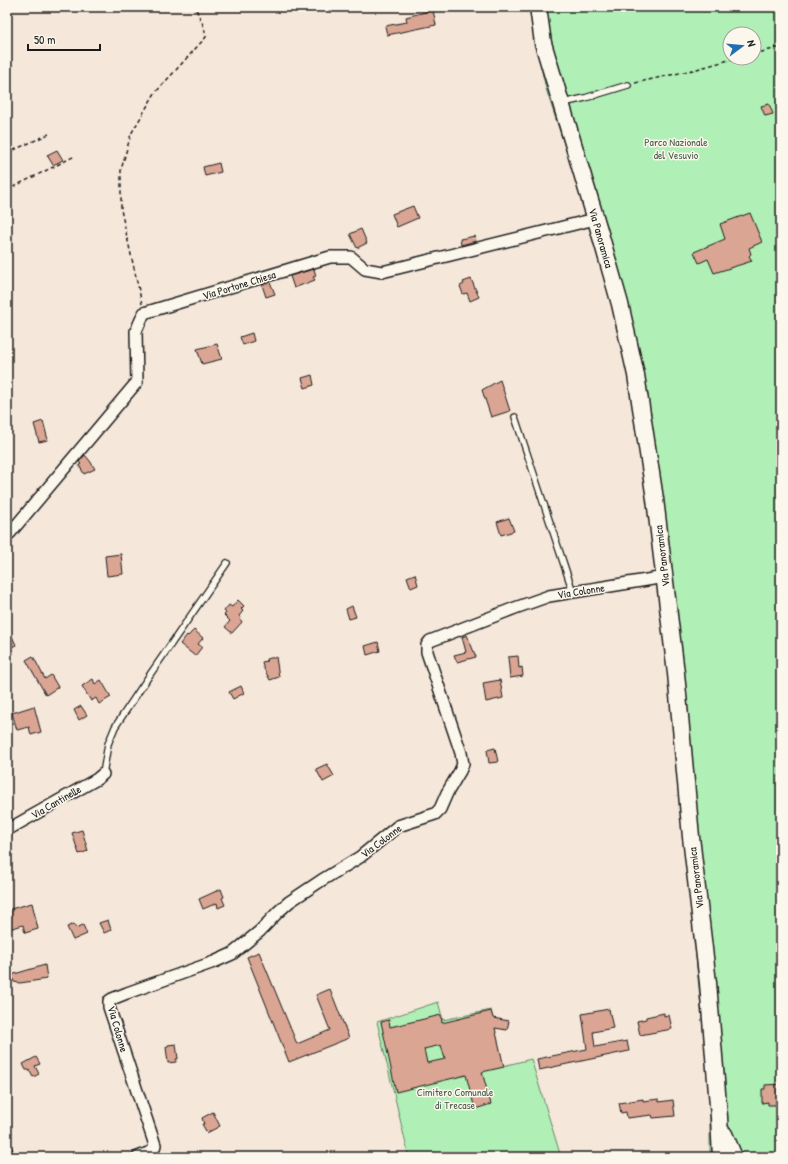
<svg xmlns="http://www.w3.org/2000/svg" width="788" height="1164" font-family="'Patrick Hand',sans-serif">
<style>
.green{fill:#b0efb6;stroke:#668669;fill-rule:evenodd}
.building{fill:#dba593;stroke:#1c1c1c;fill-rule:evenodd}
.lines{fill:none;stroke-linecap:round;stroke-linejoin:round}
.lane-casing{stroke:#1c1c1c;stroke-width:8}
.street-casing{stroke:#1c1c1c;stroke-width:14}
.secondary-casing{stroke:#1c1c1c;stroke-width:19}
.path{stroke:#1c1c1c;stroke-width:1.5;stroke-dasharray:4 3;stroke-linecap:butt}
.lane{stroke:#fbf7ec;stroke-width:5.5}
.street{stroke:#fbf7ec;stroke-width:11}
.secondary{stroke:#fbf7ec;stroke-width:16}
.labels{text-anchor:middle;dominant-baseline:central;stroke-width:3;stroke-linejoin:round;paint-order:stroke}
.park-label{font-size:11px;fill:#485b4a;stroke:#fbf7ec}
.street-label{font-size:11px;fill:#1c1c1c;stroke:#fbf7ec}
</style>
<rect width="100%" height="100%" fill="#f5e7da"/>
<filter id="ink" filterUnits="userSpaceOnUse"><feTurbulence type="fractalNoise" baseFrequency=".025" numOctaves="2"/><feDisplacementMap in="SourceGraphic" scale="8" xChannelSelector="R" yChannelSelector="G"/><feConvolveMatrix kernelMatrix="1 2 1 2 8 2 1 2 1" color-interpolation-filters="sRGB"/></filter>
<g filter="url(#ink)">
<!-- green -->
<g class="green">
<path d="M534,7H781V1157H710V1099L669,685L646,493L624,337L606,272L546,89L535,41ZM730,34H754V58H730Z"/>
<path d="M438,1002L443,1020L491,1010L503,1066L531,1059L561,1157H409L377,1022Z"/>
</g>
<!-- building -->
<g class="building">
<path d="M433,10L436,25L387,35L385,26L407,22L406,17Z"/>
<path d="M769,104L773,114L765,116L761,106Z"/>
<path d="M57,150L63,160L53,165L47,155Z"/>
<path d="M219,163L221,172L205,176L203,167Z"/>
<path d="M413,206L418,218L397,227L392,214Z"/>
<path d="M750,213L762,242L749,248L751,254L749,256L752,261L714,273L708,259L699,263L694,252L725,239L720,224Z"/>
<path d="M361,229L367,243L357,248L350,234Z"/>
<path d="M475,236L476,241L461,245L460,239Z"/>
<path d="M314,269L316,276L313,277L315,280L294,288L290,276Z"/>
<path d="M471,279L479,297L470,301L467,293L463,294L460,286L464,284L463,282Z"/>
<path d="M270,282L275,294L266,297L262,285Z"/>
<path d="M252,333L254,341L243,345L240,337Z"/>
<path d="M217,344L222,359L202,364L197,349Z"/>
<path d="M312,375L314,385L305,388L302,378Z"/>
<path d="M500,380L510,411L491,417L482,390Z"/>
<path d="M43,421L48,440L39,442L34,424Z"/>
<path d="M85,455L90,461L95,469L84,474L79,465L81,464L79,462Z"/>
<path d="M509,518L514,531L501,535L497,522Z"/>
<path d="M121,554L123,574L107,576L105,556Z"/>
<path d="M415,574L418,585L411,588L407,577Z"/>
<path d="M238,600L244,606L241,609L243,611L239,616L241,617L240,619L242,622L232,633L225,627L230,621L224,615L226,613L224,611L229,605L232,607Z"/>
<path d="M352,606L356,617L349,619L346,609Z"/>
<path d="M7,625L16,645L7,649Z"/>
<path d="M194,630L203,638L198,644L202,647L195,656L180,644L187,635L188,636Z"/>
<path d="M467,635L476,657L457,662L454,655L466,652L462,637Z"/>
<path d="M378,642L380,651L367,655L365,646Z"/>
<path d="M33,656L45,679L51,675L58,687L46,695L26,660Z"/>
<path d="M518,656L519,668L522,667L523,676L510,678L508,657Z"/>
<path d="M276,657L279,677L270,680L263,667L262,662L267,661L266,659Z"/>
<path d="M93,679L95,684L101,680L111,697L99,704L96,698L91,701L82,686Z"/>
<path d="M500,680L503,698L486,702L483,683Z"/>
<path d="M241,686L244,693L233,699L229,692Z"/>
<path d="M34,706L41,732L31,735L29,727L17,730L12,713Z"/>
<path d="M81,706L87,715L79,720L74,710Z"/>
<path d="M495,748L498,762L489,763L487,750Z"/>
<path d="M327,764L334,776L323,782L316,769Z"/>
<path d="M82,830L88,851L79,854L72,833Z"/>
<path d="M221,889L224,897L222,898L225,905L218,908L217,903L203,909L199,899Z"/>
<path d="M32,903L38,929L25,933L23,925L9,929L7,921V910Z"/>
<path d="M108,920L111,930L104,933L99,923Z"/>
<path d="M74,924L76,928L83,925L87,934L73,940L67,927Z"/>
<path d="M259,952L297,1044L330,1030L316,995L330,989L349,1038L289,1062L247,957Z"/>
<path d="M45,965L47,979L20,983L14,982L11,975Z"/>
<path d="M609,1009L613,1028L593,1032L595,1047L627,1041L629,1051L539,1070L537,1059L587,1049L582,1014Z"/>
<path d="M491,1011L493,1018L509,1021L507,1030L495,1028L504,1067L482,1072L491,1104L475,1109L466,1075L396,1092L381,1022L389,1020L390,1027L441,1015L442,1023ZM441,1045L445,1059L427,1063L424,1049Z"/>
<path d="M664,1013V1016L669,1015L672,1029L640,1035L637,1021L646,1019V1017Z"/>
<path d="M176,1044L178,1059H176V1062L168,1063L166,1047L168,1046V1045Z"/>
<path d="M36,1057L40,1064L35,1066L39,1074L33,1077L29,1070H26L23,1064Z"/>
<path d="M781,1084V1105H768V1102L762,1103V1089H765V1085Z"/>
<path d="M643,1099V1101L659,1099V1102L673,1100L675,1116L653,1118L652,1115L627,1118L626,1112L621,1113L619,1103Z"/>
<path d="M213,1112L220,1126L207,1133L202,1124H204L202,1118Z"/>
</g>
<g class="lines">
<!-- lane casing -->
<g class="lane-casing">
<g id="lane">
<path d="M563,103L585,98L628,85"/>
<path d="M515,417L573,592"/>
<path d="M103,774L108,744L115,727L149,676L227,563"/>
<path d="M7,1144L11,1157"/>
</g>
</g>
<!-- street casing -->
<g class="street-casing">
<g id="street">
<path d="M7,534L10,533L137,382L136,331L144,313L330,257H351L365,269L382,272L595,219"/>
<path d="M7,830L97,779L103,774"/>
<path d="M138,1157L153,1151L155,1145L109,1007V1001L112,999L127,993L214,962L232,954L260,931L278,912L289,902L322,880L360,857L398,826L435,814L440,809L447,793L460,771L463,764L461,753L427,652V645L430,641L515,608L549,596L665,577"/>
</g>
</g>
<!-- secondary casing -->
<g class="secondary-casing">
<g id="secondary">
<path d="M538,7L543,43L599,230L620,304L636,375L655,499L676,673L691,837L708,983L719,1117L721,1157"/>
<path d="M724,1134L734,1157"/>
</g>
</g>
<!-- path -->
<g class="path">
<path d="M754,54L781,47"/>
<path d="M635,83L697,69L736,58"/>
<path d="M7,153L49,134"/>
<path d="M7,190L75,156"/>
<path d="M142,304L121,210V170L131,134L155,93L206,37L204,27L195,7"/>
</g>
<!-- lane -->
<use href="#lane" class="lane"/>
<!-- street -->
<use href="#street" class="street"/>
<!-- secondary -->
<use href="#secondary" class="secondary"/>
</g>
</g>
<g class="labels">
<!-- park labels -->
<g class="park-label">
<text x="676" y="142">Parco Nazionale<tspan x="676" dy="13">del Vesuvio</tspan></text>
<text x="455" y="1092">Cimitero Comunale<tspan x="455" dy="13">di Trecase</tspan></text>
</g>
<!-- street labels -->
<g class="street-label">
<text transform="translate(601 238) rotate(74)">Via Panoramica</text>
<text transform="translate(239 285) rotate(-17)">Via Portone Chiesa</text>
<text transform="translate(662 556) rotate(-97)">Via Panoramica</text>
<text transform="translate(581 591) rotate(-9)">Via Colonne</text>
<text transform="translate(56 802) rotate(-30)">Via Cantinelle</text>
<text transform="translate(381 841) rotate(-37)">Via Colonne</text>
<text transform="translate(696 878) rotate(-97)">Via Panoramica</text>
<text transform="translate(118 1029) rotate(74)">Via Colonne</text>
</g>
</g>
<!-- margin -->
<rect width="788" height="1164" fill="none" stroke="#fbf7ec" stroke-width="24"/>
<rect x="12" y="12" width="764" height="1140" fill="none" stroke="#1c1c1c" stroke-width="1.5" filter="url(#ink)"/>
<!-- north arrow -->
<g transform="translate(742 46) rotate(74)"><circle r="19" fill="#fbf7ec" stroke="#a29f99"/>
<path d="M0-3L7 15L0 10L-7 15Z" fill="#1f6fb2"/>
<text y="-6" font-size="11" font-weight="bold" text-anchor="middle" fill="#1c1c1c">N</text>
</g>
<!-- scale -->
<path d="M28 44v6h72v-6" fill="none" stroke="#1c1c1c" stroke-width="2"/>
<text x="34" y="44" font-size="12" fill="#1c1c1c" stroke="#fbf7ec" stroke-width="3" paint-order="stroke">50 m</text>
</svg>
